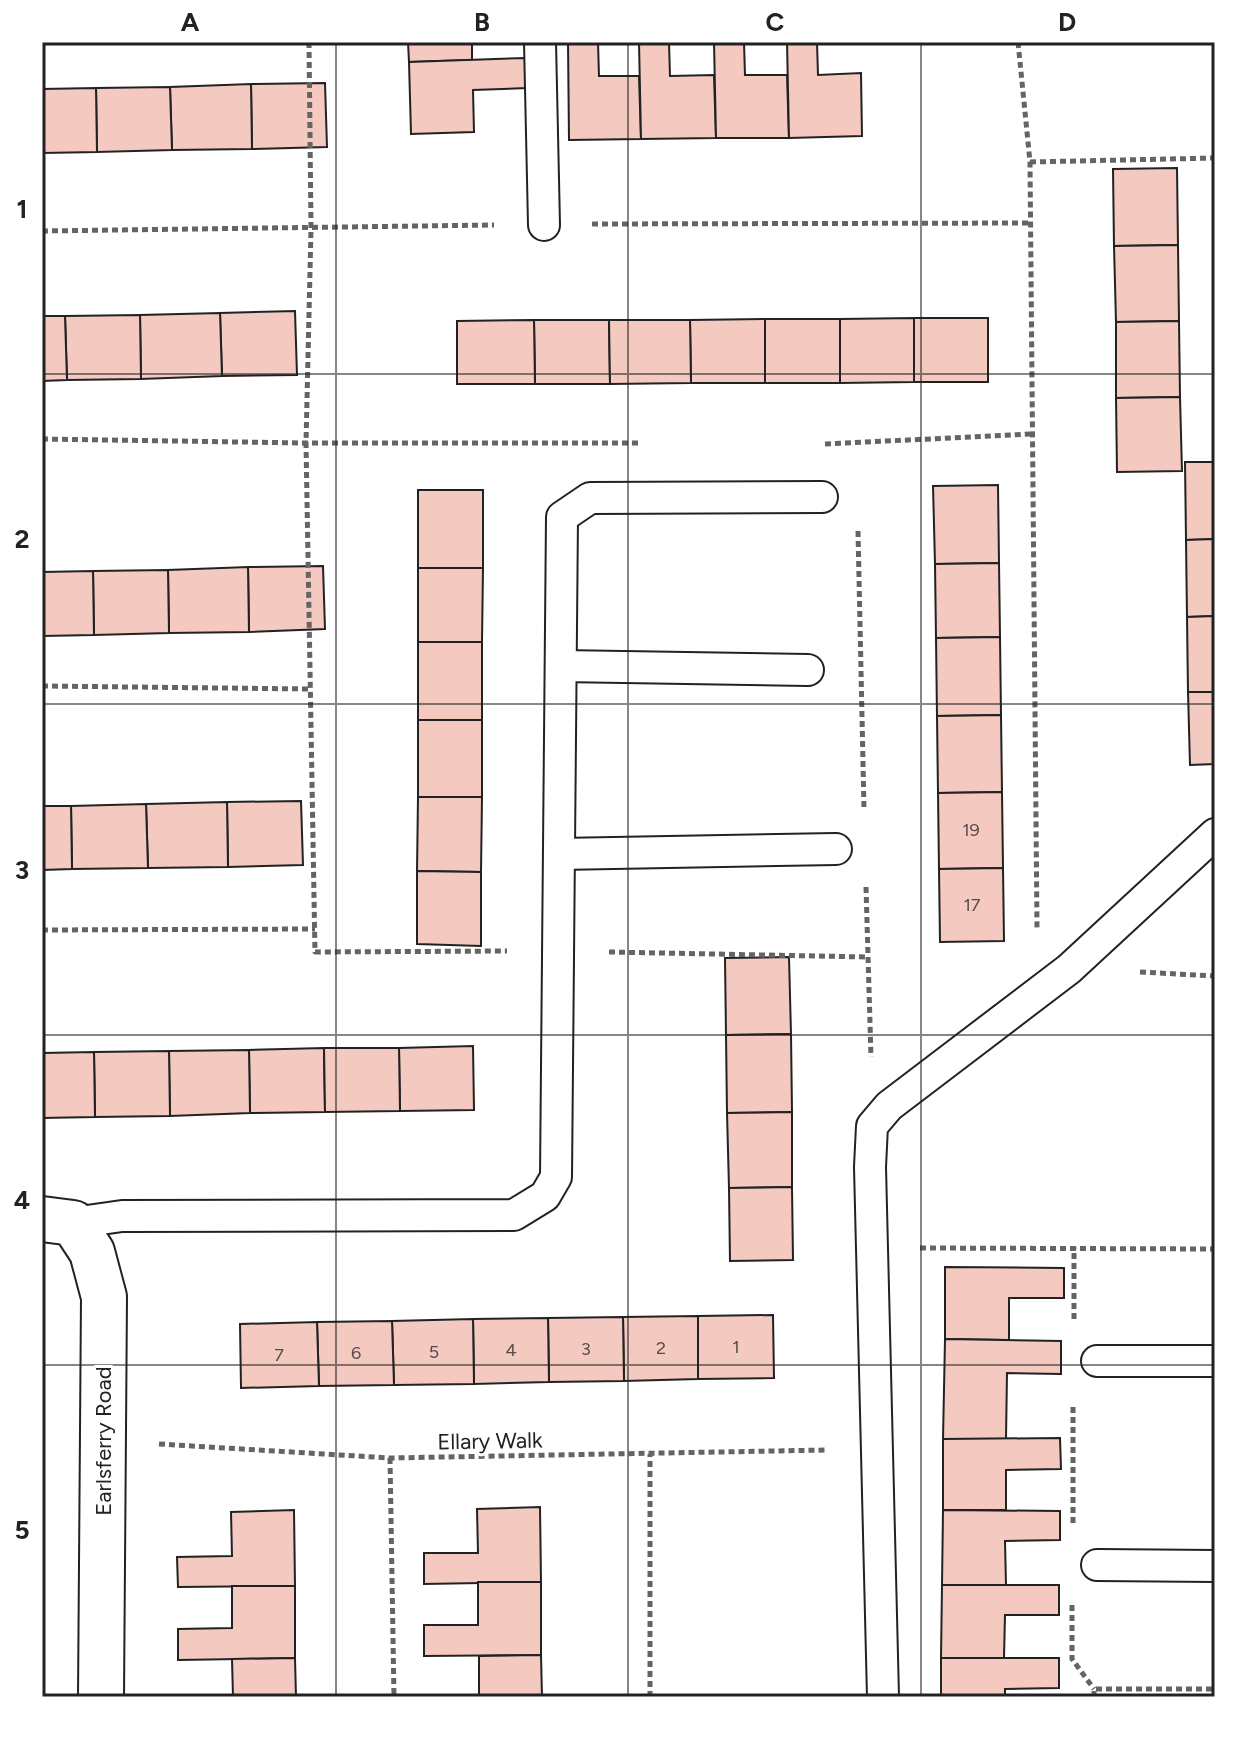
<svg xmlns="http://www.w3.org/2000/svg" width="1257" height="1739" font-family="Figtree,sans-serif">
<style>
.building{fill:#f3c9c0;stroke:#222;stroke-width:2}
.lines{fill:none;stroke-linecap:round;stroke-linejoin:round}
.service-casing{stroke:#222;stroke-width:34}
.minor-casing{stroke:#222;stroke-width:48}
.path{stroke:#646464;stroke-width:5;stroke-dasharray:6 4;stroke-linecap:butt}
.service{stroke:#fff;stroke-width:30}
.minor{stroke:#fff;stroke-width:44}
.grid{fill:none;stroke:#222;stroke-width:2;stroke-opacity:0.55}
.labels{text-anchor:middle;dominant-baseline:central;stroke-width:6;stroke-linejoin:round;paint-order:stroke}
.number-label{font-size:18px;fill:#564c4a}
.street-label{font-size:22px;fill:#222;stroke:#fff}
.neatline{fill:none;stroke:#222;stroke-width:3}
.grid-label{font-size:26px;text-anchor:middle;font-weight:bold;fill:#222}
</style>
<rect width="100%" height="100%" fill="#fff"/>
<!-- building -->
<g class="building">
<path d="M408,42H472V60L409,62Z"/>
<path d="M568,42H598L599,76H639L641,139L569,140Z"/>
<path d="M639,42H669L670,76L714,75L716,138L641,139Z"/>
<path d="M714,42H744L745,75H787L789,138H716Z"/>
<path d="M787,42H817L818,75L861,73L862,136L789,138Z"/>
<path d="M526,58L527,88L473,90L474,132L411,134L409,62Z"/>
<path d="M325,83L327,147L252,149L251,84Z"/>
<path d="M251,84L252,149L172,150L170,87Z"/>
<path d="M170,87L172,150L97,152L96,88Z"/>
<path d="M96,88L97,152L42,153V89Z"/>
<path d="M1177,168L1178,245L1114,246L1113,169Z"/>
<path d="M1178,245L1179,321L1116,322L1114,246Z"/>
<path d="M295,311L297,375L222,376L220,313Z"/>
<path d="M220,313L222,376L141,379L140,315Z"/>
<path d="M140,315L141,379L67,380L65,316Z"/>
<path d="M42,316H65L67,380L42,381Z"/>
<path d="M914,318V382L840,383V319Z"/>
<rect x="914" y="318" width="74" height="64"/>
<path d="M765,319V383H691L690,320Z"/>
<rect x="765" y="319" width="75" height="64"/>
<path d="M534,320H609L610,384H535Z"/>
<path d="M534,320L535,384H457V321Z"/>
<path d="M609,320H690L691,383L610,384Z"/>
<path d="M1179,321L1180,397L1116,398V322Z"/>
<path d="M1180,397L1182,471L1117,472L1116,398Z"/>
<path d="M1185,462H1215V539L1186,540Z"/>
<path d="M998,485L999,563L935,564L933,486Z"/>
<rect x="418" y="490" width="65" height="78"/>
<path d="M1215,539V616L1187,617L1186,540Z"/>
<path d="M999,563L1000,637L936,638L935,564Z"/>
<path d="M323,566L325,629L249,632L248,567Z"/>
<path d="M248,567L249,632L169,633L168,570Z"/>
<path d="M418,568H483L482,642H418Z"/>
<path d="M168,570L169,633L94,635L93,571Z"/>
<path d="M93,571L94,635L42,636V572Z"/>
<path d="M1215,616V692H1188L1187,617Z"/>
<path d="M1000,637L1001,715L937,716L936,638Z"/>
<rect x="418" y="642" width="64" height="78"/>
<path d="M1188,692H1215V764L1190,765Z"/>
<path d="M1001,715L1002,792L938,793L937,716Z"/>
<rect x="418" y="720" width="64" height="77"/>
<path d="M1002,792L1003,868L939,869L938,793Z"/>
<path d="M418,797H482L481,872L417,871Z"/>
<path d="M301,801L303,865L228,867L227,802Z"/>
<path d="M227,802L228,867L148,868L146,804Z"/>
<path d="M146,804L148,868L72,869L71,806Z"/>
<path d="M42,806H71L72,869L42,870Z"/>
<path d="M1003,868L1004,941L940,942L939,869Z"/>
<path d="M417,871L481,872V946L417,944Z"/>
<path d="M789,957L791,1034L726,1035L725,958Z"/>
<path d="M791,1034L792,1112L727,1113L726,1035Z"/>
<path d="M473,1046L474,1110L400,1111L399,1048Z"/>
<path d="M324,1048L325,1112L250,1113L249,1050Z"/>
<path d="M324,1048H399L400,1111L325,1112Z"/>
<path d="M249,1050L250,1113L170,1116L169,1051Z"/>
<path d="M169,1051L170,1116L95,1117L94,1052Z"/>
<path d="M94,1052L95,1117L42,1118V1053Z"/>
<path d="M792,1112V1187L729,1188L727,1113Z"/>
<path d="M792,1187L793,1260L730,1261L729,1188Z"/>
<path d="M945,1267L1064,1268V1298H1009V1340L945,1339Z"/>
<path d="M773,1315L774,1378L698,1379V1316Z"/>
<path d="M698,1316V1379L624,1381L623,1317Z"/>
<path d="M623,1317L624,1381L549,1382L548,1318Z"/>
<path d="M548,1318L549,1382L474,1384L473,1319Z"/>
<path d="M473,1319L474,1384L394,1385L392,1321Z"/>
<path d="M392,1321L394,1385L319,1386L317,1322Z"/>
<path d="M317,1322L319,1386L241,1388L240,1324Z"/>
<path d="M945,1339L1061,1341V1374L1007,1373L1006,1439H943Z"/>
<path d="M1060,1438L1061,1469L1006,1470V1510H943V1439Z"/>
<path d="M540,1507L541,1582L424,1584V1553H478L477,1509Z"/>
<path d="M294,1510L295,1586L178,1587L177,1557L232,1556L231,1512Z"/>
<path d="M943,1510L1060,1511V1540L1005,1541L1006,1585H942Z"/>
<path d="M478,1582H541V1655L424,1656V1625H478Z"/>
<path d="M942,1585H1059V1615H1005L1004,1658H941Z"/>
<path d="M232,1586H295V1658L178,1660V1629L232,1628Z"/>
<path d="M541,1655L542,1697H479V1656Z"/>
<path d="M295,1658L296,1697H233L232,1659Z"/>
<path d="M941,1658H1059V1688L1005,1689V1697H941Z"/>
</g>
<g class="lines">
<!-- service casing -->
<g class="service-casing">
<g id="service">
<path d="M540,42L544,225"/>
<path d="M561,666L808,670"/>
<path d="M559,854L836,849"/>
<path d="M73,1223L122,1216L514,1215L545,1196L556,1177L562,517L590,498L822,497"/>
<path d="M1097,1361H1215"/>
<path d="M1097,1565L1215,1566"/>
<path d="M883,1697L870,1167L872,1126L889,1106L1069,969L1215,834"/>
</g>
</g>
<!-- minor casing -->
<g class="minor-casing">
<path id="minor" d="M42,1219L73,1223L92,1252L104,1297L101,1697"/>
</g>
<!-- path -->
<g class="path">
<path d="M309,42L311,228L306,443L315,952L507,951"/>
<path d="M1018,42L1030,162L1037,928"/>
<path d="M1030,162L1215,158"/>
<path d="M592,224L1031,223"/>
<path d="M42,231L494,225"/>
<path d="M42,439L306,443H639"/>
<path d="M825,444L1032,434"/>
<path d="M858,531L864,809"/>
<path d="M42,686L311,689"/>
<path d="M866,887L871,1057"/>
<path d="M42,930L315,929"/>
<path d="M609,952L868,957"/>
<path d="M1140,972L1215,976"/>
<path d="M920,1248L1215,1249"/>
<path d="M1074,1319V1247"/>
<path d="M159,1444L390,1458L828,1450"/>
<path d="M390,1458L394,1697"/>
<path d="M1073,1523V1405"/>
<path d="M1072,1605V1659L1094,1689"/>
<path d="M650,1697V1454"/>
<path d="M1094,1697V1689H1215"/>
</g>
<!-- service -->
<use href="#service" class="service"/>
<!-- minor -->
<use href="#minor" class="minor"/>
</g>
<!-- grid -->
<path class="grid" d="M336,42V1697M628,42V1697M921,42V1697M42,374H1215M42,704H1215M42,1035H1215M42,1365H1215"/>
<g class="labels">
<!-- number labels -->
<g class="number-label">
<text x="971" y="830">19</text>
<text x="972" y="905">17</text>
<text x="736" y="1347">1</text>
<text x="661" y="1348">2</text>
<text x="586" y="1349">3</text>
<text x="511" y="1350">4</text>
<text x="434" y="1352">5</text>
<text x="356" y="1353">6</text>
<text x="279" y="1355">7</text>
</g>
<!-- street labels -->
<g class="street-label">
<text transform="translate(103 1441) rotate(-90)">Earlsferry Road</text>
<text transform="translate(490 1441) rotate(-1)">Ellary Walk</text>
</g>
</g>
<!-- border -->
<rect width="1257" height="1739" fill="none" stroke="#ffffff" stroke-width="88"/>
<rect x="44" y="44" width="1169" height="1651" class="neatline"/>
<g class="grid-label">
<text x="190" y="31">A</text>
<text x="482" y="31">B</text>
<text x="775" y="31">C</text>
<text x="1067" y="31">D</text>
<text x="22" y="218">1</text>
<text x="22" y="548">2</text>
<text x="22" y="879">3</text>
<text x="22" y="1209">4</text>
<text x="22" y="1539">5</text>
</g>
</svg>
